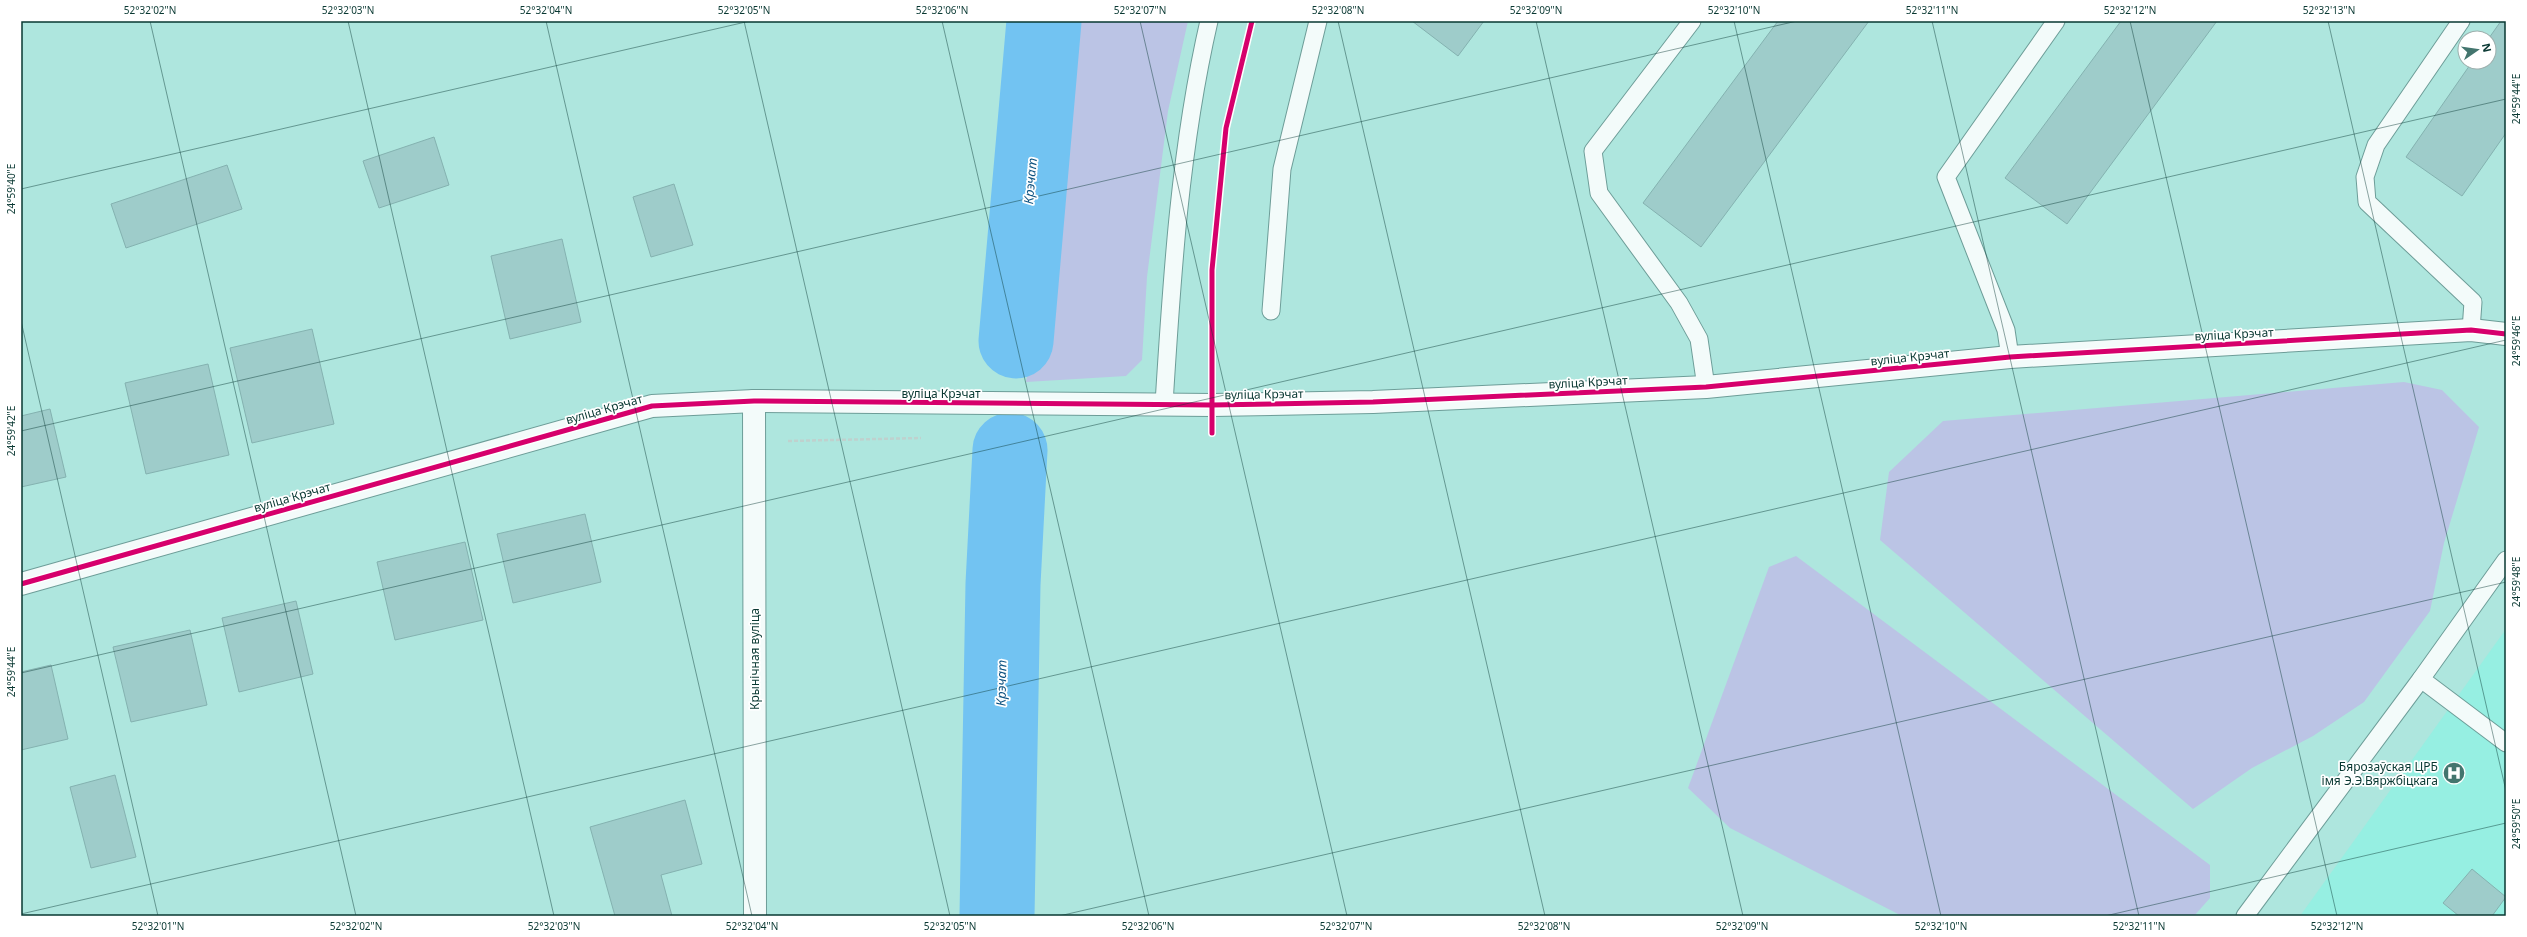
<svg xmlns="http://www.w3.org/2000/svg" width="2527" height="937" font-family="'Noto Sans',sans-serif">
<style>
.built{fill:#96efe2}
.green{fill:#bbc4e5}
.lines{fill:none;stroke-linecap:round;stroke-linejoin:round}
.river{stroke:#72c3f2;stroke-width:75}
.building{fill:#9eccca;stroke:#84b2b0}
.service-casing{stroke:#6d9d98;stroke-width:19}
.minor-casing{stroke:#6d9d98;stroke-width:24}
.path{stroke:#bfd1ce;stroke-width:2.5;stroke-dasharray:4 2;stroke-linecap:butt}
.service{stroke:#f3fbfa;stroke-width:17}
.minor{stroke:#f3fbfa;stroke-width:22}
.cycleway-casing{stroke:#fff;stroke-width:8}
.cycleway{stroke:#d6006c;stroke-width:5}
.ticks{fill:none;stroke:#093832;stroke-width:1;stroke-opacity:0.45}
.labels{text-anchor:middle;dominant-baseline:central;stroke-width:3.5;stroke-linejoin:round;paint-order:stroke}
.street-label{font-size:12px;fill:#093832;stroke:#fff}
.poi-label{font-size:12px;fill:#093832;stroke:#fff;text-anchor:end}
.water-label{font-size:13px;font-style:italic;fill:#0d5280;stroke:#fff}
.neatline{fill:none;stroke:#093832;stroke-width:1.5}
.ticks-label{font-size:10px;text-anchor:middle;fill:#093832}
</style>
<rect width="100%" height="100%" fill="#aee6de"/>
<!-- built -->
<path class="built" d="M2506,629V916H2300Z"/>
<!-- green -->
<g class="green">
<path d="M1080,21H1188L1168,111L1147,277L1142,360L1126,376L1026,382L1066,149Z"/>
<path d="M2404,382L2442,390L2479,427L2444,543L2430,611L2364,702L2313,736L2252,768L2193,809L1880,540L1889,472L1943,421Z"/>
<path d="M1796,556L2210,865V898L2194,916H1902L1730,828L1688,788L1769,567Z"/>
</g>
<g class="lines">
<!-- river -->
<g class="river">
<path d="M1016,341L1044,21"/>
<path d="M997,916L1003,584L1010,450"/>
</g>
</g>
<!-- building -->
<g class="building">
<path d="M1412,21H1484L1458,56Z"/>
<path d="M1778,21H1869L1701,247L1643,203Z"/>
<path d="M2121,21H2217L2067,224L2005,178Z"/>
<path d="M2501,21H2506V133L2462,196L2406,157L2472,62H2489V38Z"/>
<path d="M434,137L449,185L379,208L363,161Z"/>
<path d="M227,165L242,209L126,248L111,204Z"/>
<path d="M674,184L693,245L651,257L633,197Z"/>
<path d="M562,239L581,322L510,339L491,256Z"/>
<path d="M312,329L334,424L252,443L230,348Z"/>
<path d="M208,364L229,455L146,474L125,383Z"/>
<path d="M50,409L66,477L21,487V416Z"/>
<path d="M585,514L601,582L513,603L497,534Z"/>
<path d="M465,542L483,620L395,640L377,562Z"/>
<path d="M296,601L313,674L239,692L222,618Z"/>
<path d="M190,630L207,705L131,722L113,647Z"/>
<path d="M51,665L68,739L21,750V672Z"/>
<path d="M115,775L136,857L91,868L70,787Z"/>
<path d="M685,800L702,864L661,875L672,916H615L590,827Z"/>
<path d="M2472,869L2506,897L2492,916H2459L2443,903Z"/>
</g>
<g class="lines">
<!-- service casing -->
<g class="service-casing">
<g id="service">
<path d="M1692,21L1593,151L1599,193L1679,303L1699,339L1706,387"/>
<path d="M2461,21L2376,145L2365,177L2367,202L2473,302L2471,330"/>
<path d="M1271,311L1282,169L1318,21"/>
<path d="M2010,357L2006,330L1946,177L2056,21"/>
<path d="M1164,404C1172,275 1180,147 1209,21"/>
<path d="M2506,560L2421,679L2506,743"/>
<path d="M2245,916L2421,679"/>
</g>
</g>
<!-- minor casing -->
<g class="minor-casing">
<g id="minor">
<path d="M754,401L755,916"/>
<path d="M21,584L652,406L754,401L1212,405L1373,402L1706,387L2010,357L2471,330L2506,334"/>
</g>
</g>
<!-- path -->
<path class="path" d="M788,441L921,438"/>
<!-- service -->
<use href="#service" class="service"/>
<!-- minor -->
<use href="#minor" class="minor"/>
<!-- cycleway casing -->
<g class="cycleway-casing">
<g id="cycleway">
<path d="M1212,433V270L1226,128L1252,21"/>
<path d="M21,584L652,406L754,401L1212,405L1373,402L1706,387L2010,357L2471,330L2506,334"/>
</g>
</g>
<!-- cycleway -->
<use href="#cycleway" class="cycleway"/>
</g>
<!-- ticks -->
<path class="ticks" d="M150,21L356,916M348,21L554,916M546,21L752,916M744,21L950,916M942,21L1149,916M1140,21L1347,916M1338,21L1545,916M1536,21L1743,916M1734,21L1941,916M1932,21L2139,916M2130,21L2337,916M2328,21L2506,791M21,189L750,21M21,321L158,916M21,431L1797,21M21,673L2506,99M21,914L2506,340M1059,916L2506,582M2105,916L2506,823"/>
<!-- icons -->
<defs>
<g id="hospital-disc" transform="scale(1.15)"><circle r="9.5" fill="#43756e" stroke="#fff"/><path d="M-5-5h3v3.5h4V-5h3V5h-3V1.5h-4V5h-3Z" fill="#fff"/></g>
</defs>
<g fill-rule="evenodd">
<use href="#hospital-disc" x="2454" y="773"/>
</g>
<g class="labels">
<!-- street labels -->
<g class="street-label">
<text transform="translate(2234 334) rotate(-3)">вуліца Крэчат</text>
<text transform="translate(1910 357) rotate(-6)">вуліца Крэчат</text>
<text transform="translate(1588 382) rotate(-3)">вуліца Крэчат</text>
<text x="941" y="393">вуліца Крэчат</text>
<text transform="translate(1264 394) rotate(-1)">вуліца Крэчат</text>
<text transform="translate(604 409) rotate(-16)">вуліца Крэчат</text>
<text transform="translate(292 497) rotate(-16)">вуліца Крэчат</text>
<text transform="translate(754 659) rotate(-90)">Крынічная вуліца</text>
</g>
<!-- poi labels -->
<g class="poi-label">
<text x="2438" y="766">Бярозаўская ЦРБ<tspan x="2438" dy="14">імя Э.Э.Вяржбіцкага</tspan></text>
</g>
<!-- water labels -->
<g class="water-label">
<text transform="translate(1030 181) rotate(-85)">Крэчат</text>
<text transform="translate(1001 683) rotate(-89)">Крэчат</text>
</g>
</g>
<!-- border -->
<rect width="2527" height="937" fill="none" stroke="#ffffff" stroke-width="44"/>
<!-- north arrow -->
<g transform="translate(2477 50) rotate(77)"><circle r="19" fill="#ffffff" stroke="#9dafad"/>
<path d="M0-3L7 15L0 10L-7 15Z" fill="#43756e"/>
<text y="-6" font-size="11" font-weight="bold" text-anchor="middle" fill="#093832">N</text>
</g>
<rect x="22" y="22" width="2483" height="893" class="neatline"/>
<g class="ticks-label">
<text x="150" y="14">52°32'02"N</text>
<text x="348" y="14">52°32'03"N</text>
<text x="546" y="14">52°32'04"N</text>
<text x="744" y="14">52°32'05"N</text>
<text x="942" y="14">52°32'06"N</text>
<text x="1140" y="14">52°32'07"N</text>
<text x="1338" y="14">52°32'08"N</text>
<text x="1536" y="14">52°32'09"N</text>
<text x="1734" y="14">52°32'10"N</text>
<text x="1932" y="14">52°32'11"N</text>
<text x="2130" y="14">52°32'12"N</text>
<text x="2329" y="14">52°32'13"N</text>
<text transform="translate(2516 99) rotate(-90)" y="4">24°59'44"E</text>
<text transform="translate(11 189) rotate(-90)" y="4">24°59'40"E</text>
<text transform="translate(2516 341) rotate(-90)" y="4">24°59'46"E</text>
<text transform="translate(11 431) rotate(-90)" y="4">24°59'42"E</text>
<text transform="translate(2516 582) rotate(-90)" y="4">24°59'48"E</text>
<text transform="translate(11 672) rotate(-90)" y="4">24°59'44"E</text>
<text transform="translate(2516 824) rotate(-90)" y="4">24°59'50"E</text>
<text x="158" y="930">52°32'01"N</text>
<text x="356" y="930">52°32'02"N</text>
<text x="554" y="930">52°32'03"N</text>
<text x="752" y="930">52°32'04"N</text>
<text x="950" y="930">52°32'05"N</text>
<text x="1148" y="930">52°32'06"N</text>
<text x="1346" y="930">52°32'07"N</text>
<text x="1544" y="930">52°32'08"N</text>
<text x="1742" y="930">52°32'09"N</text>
<text x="1941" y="930">52°32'10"N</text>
<text x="2139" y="930">52°32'11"N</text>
<text x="2337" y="930">52°32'12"N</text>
</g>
</svg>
